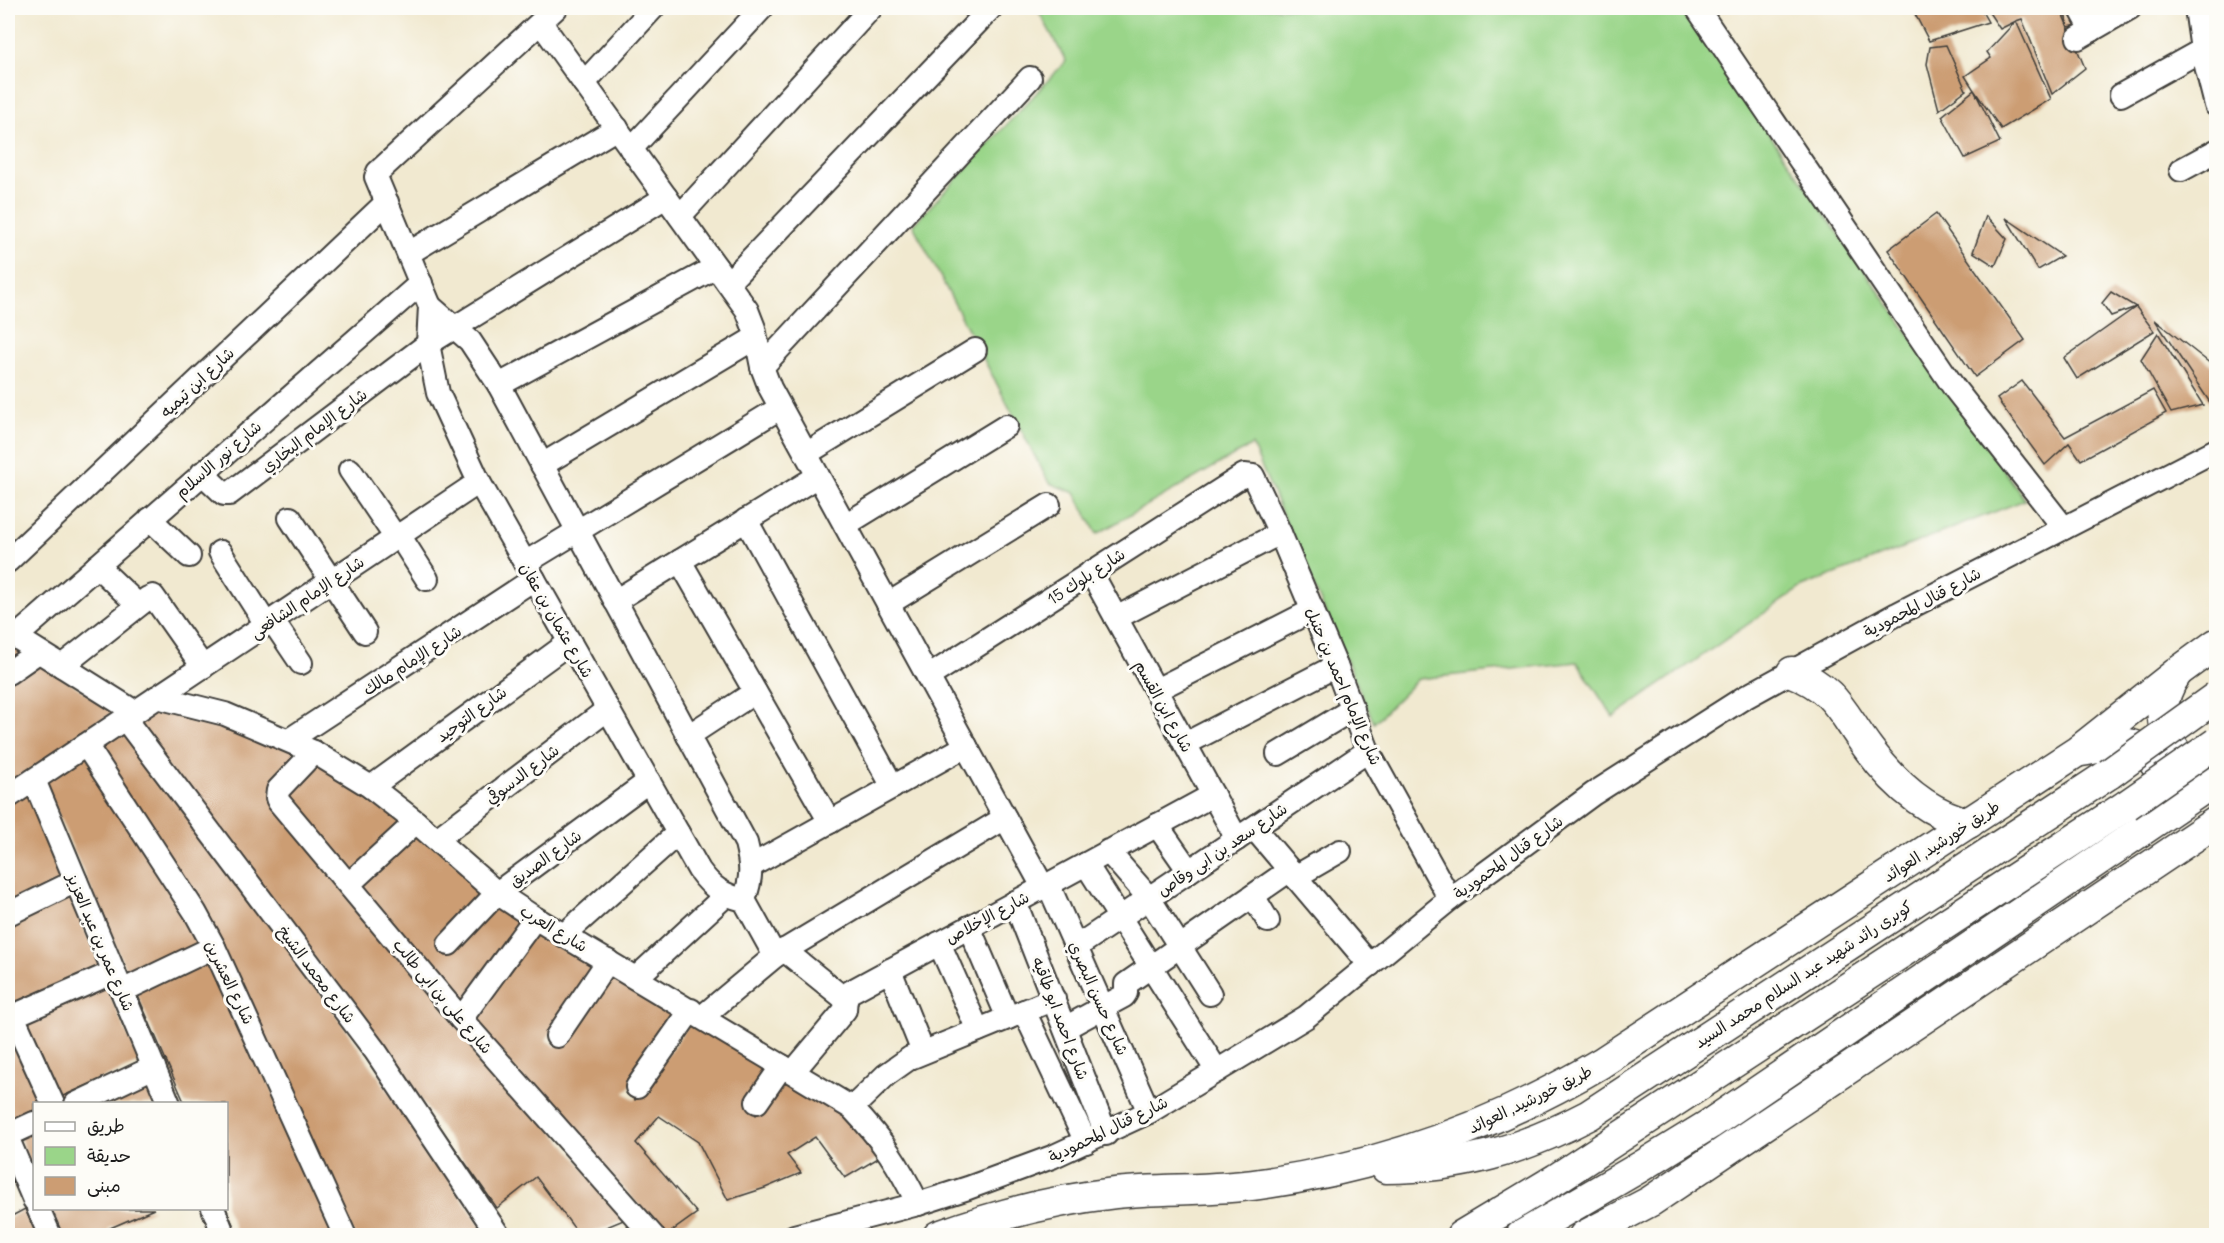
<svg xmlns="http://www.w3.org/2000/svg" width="2224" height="1243" font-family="Delius,'Playpen Sans Arabic',sans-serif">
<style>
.green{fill:#9ad589;stroke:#5b7852;stroke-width:1.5}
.building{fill:#cc9d73}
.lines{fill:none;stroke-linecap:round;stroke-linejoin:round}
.minor-casing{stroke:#3c3b37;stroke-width:26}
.major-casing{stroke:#3c3b37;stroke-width:33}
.minor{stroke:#fff;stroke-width:22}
.major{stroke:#fff;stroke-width:30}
.major-bridge-casing{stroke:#3c3b37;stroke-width:33;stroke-linecap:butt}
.major-bridge{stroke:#fff;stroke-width:30}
.labels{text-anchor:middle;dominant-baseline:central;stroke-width:6;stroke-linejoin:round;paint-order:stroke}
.street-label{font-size:16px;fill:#1c1c1c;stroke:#fdfcf7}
</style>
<rect width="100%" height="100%" fill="#fdfcf7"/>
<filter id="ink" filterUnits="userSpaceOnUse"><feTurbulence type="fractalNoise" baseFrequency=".0167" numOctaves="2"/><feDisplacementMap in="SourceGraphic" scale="12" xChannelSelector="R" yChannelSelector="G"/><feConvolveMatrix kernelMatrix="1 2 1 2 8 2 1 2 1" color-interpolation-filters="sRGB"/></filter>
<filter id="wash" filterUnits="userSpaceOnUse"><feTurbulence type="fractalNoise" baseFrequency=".008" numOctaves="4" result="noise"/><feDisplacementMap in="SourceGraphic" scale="24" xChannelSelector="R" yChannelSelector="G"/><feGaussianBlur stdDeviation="1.35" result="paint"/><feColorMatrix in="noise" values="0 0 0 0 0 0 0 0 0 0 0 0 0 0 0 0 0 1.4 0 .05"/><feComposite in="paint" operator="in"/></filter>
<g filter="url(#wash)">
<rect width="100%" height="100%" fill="#f1e9d0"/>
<!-- green -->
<path class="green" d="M1037,8H1681L2025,500L1802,587L1613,717L1577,662L1418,679L1374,723L1252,445L1097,534L1075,493L1049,483L913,225L1066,61Z"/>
<g id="blocks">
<!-- building -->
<g class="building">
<path d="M1926,8H1980L1988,22L1929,41L1915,14Z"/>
<path d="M1986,8H2060L2085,68L2052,94L2022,19L2016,21L2051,99L2001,129L1974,90L2000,142L1965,158L1942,116L1974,90L1965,76L1991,58L1987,52L2016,21L2000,29Z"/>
<path d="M2064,8H2107L2112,18L2068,27Z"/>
<path d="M1946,45L1966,90L1939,110L1927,64L1930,47Z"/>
<path d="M1936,214L2025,340L1975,377L1888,250Z"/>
<path d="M1986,216L2007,239L1995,266L1973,252Z"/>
<path d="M2006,218L2062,256L2038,270Z"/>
<path d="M2111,292L2136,307L2111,316L2102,303Z"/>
<path d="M2136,307L2154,331L2077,379L2064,358Z"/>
<path d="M2155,320L2216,368V400L2211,404Z"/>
<path d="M2158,333L2203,405L2171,413L2141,359Z"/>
<path d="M2022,381L2065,437L2153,390L2166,413L2081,460L2069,443L2045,465L1997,399Z"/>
<path d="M8,641L28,654L8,668Z"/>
<path d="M37,660L114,712L8,786V681Z"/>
<path d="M158,702L306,752L271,790L626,1219L585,1236H580L536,1177L497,1208L402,1073L131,720Z"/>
<path d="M122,725L291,949L488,1236H355L94,745Z"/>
<path d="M85,751L205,944L130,979L42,778Z"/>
<path d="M315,757L409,823L349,877L282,798Z"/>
<path d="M28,788L66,879L8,907V801Z"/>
<path d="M415,828L497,899L528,920L461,1012L354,885Z"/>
<path d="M69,891L103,973L8,1015V921Z"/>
<path d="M534,925L599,964L546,1040L556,1047L611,969L683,1011L625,1093L635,1100L694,1017L771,1065L747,1102L756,1115L783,1075L848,1116L880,1157L845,1178L815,1137L787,1155L801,1173L765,1188L728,1200L698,1142L659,1116L636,1143L697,1213L665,1236L611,1174L468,1019Z"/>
<path d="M212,955L338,1236H238L226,1208V1104H185L135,989Z"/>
<path d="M106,982L122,1023L141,1062L56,1099L20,1020Z"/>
<path d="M8,1015L48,1104H34V1110L11,1121L8,1114Z"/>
<path d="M148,1075L160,1104H85Z"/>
<path d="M34,1126V1172L18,1134Z"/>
<path d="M8,1171L13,1183L8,1186Z"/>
<path d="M25,1209L37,1236H8V1218Z"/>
<path d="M50,1209H154L108,1229L111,1236H62Z"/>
</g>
</g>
</g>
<g filter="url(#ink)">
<use href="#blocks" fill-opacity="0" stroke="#3c3b37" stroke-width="1.5"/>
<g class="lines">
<!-- minor casing -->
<g class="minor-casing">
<g id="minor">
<path d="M556,8L378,172L376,177L430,306L428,344L438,393L479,482L699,870C712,888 723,895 744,900L775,956"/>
<path d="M1697,8L1955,389L2064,528"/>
<path d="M2080,8L2092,30"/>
<path d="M2196,8L2202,50L2216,105"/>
<path d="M541,23L747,310L754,328L762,367L770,388L1043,887"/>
<path d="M2078,38L2130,8"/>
<path d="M584,83L653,8"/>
<path d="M2121,95L2202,50"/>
<path d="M631,149L762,8"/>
<path d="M2181,170L2216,151"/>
<path d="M680,216L871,8"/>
<path d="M409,253L617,128"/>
<path d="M728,283L991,8"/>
<path d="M430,306L470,341L499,385L746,843C752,867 752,878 744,900"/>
<path d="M762,367L1030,78"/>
<path d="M499,385L716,267"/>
<path d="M806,454L975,350"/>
<path d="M542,465L755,338"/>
<path d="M350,470L396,538"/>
<path d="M202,473L224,494H229L428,344L666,197"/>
<path d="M290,518L365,632"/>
<path d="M150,519L189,556"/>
<path d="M746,520L893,787"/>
<path d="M845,525L1006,426"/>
<path d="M399,535L427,579"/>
<path d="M220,552L266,624"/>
<path d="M8,561L387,202"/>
<path d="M680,561L830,822"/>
<path d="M525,563L780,408"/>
<path d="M97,566L138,605"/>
<path d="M1091,572L1237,839"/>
<path d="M615,601L818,476"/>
<path d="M888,604L1049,505"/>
<path d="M1116,618L1280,533"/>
<path d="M272,620L301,663"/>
<path d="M8,632L135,712"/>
<path d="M16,637L421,283"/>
<path d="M62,666L148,598L153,596L203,667"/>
<path d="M8,673L38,652"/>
<path d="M928,677L1244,475L1253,476L1280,533L1336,666L1368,751L1450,899"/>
<path d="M1156,690L1313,610"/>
<path d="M157,697L225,714L314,752L371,787L416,822L497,893L535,918L852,1108C883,1141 898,1163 918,1204"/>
<path d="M125,719L376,1052L499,1236"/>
<path d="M688,736L755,692"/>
<path d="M289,740L534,579"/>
<path d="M1185,744L1336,666"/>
<path d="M86,745L195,912L214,947L345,1236"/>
<path d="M314,752L278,790L277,798L279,802L461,1019L653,1236"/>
<path d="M1278,754L1353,709"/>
<path d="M34,780L169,1104"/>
<path d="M371,787L570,642"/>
<path d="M8,797L479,482"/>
<path d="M1157,825L1189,871"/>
<path d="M1254,828L1370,965"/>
<path d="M437,839L608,709"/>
<path d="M1108,851L1149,898L1210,994"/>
<path d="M1086,864L1217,1071"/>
<path d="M751,866L966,746"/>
<path d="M1295,877L1340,851"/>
<path d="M349,884L416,822"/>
<path d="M1048,884L1149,1112"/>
<path d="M1253,896L1268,921"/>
<path d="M1015,902L1106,1134"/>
<path d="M8,914L76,881"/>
<path d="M969,927L1008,1018"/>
<path d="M564,935L678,833"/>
<path d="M939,943L978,1030"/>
<path d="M449,944L497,893L649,781"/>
<path d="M1076,947L1368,751"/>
<path d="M784,950L846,1000"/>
<path d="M890,970L923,1052"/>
<path d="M636,978L725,896"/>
<path d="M122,991L214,947"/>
<path d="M1024,1011L1086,1142"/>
<path d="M702,1017L775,956L1005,818"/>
<path d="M461,1019L535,918"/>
<path d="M1065,1028L1124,996L1126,993V984L1290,870"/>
<path d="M557,1036L608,961"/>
<path d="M793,1072L845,1010L846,997L850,992L1213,795"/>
<path d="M637,1087L691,1010"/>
<path d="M757,1102L782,1066"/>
<path d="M53,1104L13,1016L114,972"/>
<path d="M76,1104L154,1067"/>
<path d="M852,1108L886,1075L910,1058L1054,999"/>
<path d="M8,1135L34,1123"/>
<path d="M8,1139L34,1200"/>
<path d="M38,1208L50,1236"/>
<path d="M213,1208L224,1236"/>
<path d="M794,1236L918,1204L968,1188L1052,1157L1149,1112L1306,1017L1450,899L1593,794L1742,699L1897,614L2216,450"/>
</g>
</g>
<!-- major casing -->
<g class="major-casing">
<g id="major">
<path d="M1792,672C1837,690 1841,712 1868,748C1893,782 1927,814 1969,823"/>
<path d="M2177,673C2156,703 2159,729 2179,757C2187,767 2193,774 2205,777"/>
<path d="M2081,751C2116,745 2136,732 2158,768C2165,779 2169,789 2168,803"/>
<path d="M1386,1168C1462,1168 1522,1150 1589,1115L2109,774"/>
<path d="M938,1236C996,1215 1054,1200 1115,1193C1163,1188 1212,1191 1260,1184C1381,1167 1495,1126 1601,1063L2078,751L2179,671L2216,644"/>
<path d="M1461,1236L1556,1179L2127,805"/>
<path d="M1521,1236L1640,1167L1710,1124L2216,780"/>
<path d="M1584,1236L1651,1201L2216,822"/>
</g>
</g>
<!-- minor -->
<use href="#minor" class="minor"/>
<!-- major -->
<use href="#major" class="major"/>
<!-- major-bridge casing -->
<g class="major-bridge-casing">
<g id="major-bridge">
<path d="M2109,774L2216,697"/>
<path d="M2127,805L2216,743"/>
</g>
</g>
<!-- major-bridge -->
<use href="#major-bridge" class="major-bridge"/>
</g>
</g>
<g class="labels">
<!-- street labels -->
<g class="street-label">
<text transform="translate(197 382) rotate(-43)">شارع ابن تيميه</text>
<text transform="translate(314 430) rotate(-37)">شارع الإمام البخاري</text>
<text transform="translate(218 459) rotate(-41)">شارع نور الاسلام</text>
<text transform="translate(1086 576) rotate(-33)">شارع بلوك 15</text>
<text transform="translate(307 597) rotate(-34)">شارع الإمام الشافعى</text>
<text transform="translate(1922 602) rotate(-28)">شارع قنال المحمودية</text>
<text transform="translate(557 620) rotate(60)">شارع عثمان بن عفان</text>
<text transform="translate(412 660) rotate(-33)">شارع الإمام مالك</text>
<text transform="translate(1344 686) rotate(67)">شارع الإمام احمد بن حنبل</text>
<text transform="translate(1164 706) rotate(61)">شارع ابن القسم</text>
<text transform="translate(471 714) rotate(-36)">شارع التوحيد</text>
<text transform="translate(522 774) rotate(-37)">شارع الدسوقي</text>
<text transform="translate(1941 841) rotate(-33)">طريق خورشيد, العوائد</text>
<text transform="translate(1222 849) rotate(-34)">شارع سعد بن ابى وقاص</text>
<text transform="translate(1508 857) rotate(-36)">شارع قنال المحمودية</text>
<text transform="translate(545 858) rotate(-36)">شارع الصديق</text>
<text transform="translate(987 917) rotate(-28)">شارع الإخلاص</text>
<text transform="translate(554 928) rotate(31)">شارع العرب</text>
<text transform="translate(101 942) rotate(67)">شارع عمر بن عبد العزيز</text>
<text transform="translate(317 974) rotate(53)">شارع محمد الشيخ</text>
<text transform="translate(1803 974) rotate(-33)">كوبرى رائد شهيد عبد السلام محمد السيد</text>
<text transform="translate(230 982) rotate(64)">شارع العشرين</text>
<text transform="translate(443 996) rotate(50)">شارع على بن ابى طالب</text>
<text transform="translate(1099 998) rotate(66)">شارع حسن البصري</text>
<text transform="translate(1061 1018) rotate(69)">شارع احمد ابو طاقيه</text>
<text transform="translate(1530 1099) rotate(-26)">طريق خورشيد, العوائد</text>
<text transform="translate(1108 1129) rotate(-26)">شارع قنال المحمودية</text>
</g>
</g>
<!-- margin -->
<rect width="2224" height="1243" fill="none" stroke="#fdfcf7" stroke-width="30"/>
<!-- legend -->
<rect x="33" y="1102" width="195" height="108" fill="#fdfcf7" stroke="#a3a29f" stroke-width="1.5"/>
<rect x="45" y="1122" width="30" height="9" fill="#ffffff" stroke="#a3a29f" stroke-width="1.5"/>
<text x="87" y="1132" font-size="18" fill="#1c1c1c">طريق</text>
<rect x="45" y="1147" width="30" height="18" fill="#9ad589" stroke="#a3a29f" stroke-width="1.5"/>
<text x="87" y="1162" font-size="18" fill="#1c1c1c">حديقة</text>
<rect x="45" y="1177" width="30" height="18" fill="#cc9d73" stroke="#a3a29f" stroke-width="1.5"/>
<text x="87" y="1192" font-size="18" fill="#1c1c1c">مبنى</text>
</svg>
